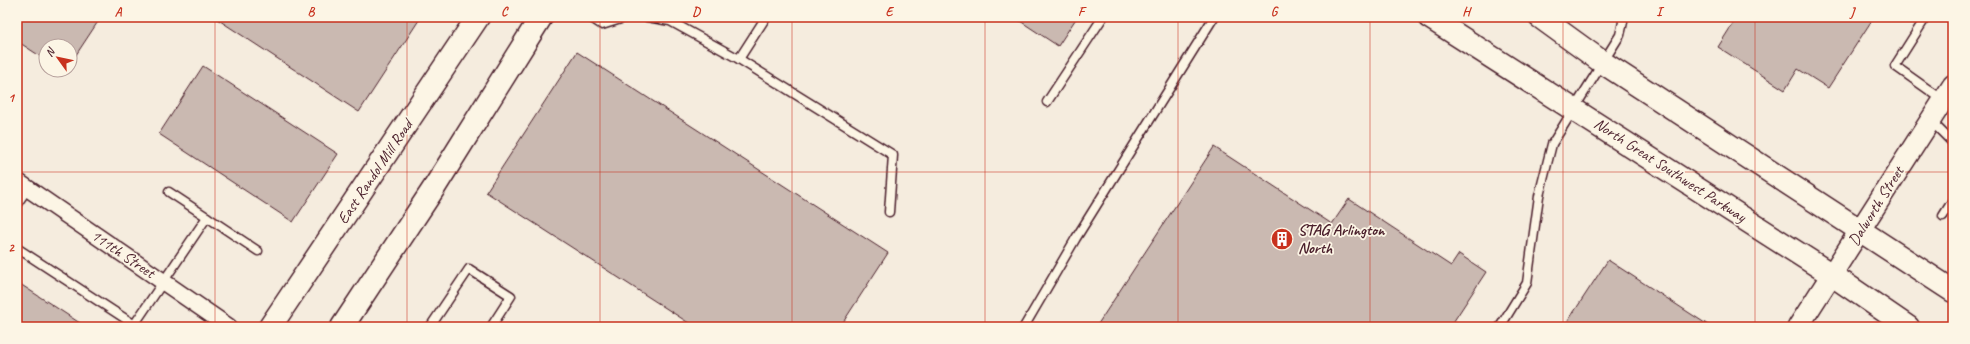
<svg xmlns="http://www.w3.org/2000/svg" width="1970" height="344" font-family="Caveat,sans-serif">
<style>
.building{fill:#cab9b1;stroke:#4a1f2b}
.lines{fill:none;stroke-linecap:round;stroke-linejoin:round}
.service-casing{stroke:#4a1f2b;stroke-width:11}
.minor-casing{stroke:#4a1f2b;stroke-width:19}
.tertiary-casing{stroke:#4a1f2b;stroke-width:23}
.secondary-casing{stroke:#4a1f2b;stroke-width:25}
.service{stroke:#fcf5e5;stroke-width:8}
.minor{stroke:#fcf5e5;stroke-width:16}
.tertiary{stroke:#fcf5e5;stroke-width:20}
.secondary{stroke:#fcf5e5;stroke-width:22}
.grid{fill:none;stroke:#c8321e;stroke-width:1;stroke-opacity:0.55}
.labels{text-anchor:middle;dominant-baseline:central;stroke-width:3.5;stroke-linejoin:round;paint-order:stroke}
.street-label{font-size:16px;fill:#4a1f2b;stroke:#fcf5e5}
.poi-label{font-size:16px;font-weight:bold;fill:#4a1f2b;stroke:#fcf5e5;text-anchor:start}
.neatline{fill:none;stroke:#c8321e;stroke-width:1.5}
.grid-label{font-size:13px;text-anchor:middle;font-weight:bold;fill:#c8321e}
</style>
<rect width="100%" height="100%" fill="#f5ecde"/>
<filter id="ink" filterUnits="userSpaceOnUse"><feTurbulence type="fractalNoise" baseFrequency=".025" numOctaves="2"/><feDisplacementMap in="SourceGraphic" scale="8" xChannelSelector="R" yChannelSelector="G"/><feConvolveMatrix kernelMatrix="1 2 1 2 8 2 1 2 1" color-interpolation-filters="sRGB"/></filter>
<g filter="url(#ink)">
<!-- building -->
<g class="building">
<path d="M17,17H101L70,64V46H46V60L17,41Z"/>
<path d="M214,17H421L359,112Z"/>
<path d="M1014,17H1077L1058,46Z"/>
<path d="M1737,17H1874L1828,88L1798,69L1785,90L1718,47Z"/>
<path d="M577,52L888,253L840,327H695L486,192Z"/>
<path d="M203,66L338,154L293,222L159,134Z"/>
<path d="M1214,147L1332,224L1349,199L1451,266L1459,254L1486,272L1450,327H1096Z"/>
<path d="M1608,260L1711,327H1564Z"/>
<path d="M17,282L86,327H17Z"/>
</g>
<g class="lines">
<!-- service casing -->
<g class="service-casing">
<g id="service">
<path d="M590,17L602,25L627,17"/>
<path d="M647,17L670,21L739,59L893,155L889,212"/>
<path d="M1926,17L1895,66L1943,100"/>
<path d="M739,59L766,17"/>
<path d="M1047,102L1103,17"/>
<path d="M1931,121L1953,143"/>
<path d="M17,204L28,188"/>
<path d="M1943,216L1953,200"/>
<path d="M207,217L258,251"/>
<path d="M17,248L138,327"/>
<path d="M134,325L207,217L169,192"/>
<path d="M430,327L469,269L511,296L491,327"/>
<path d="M1024,327L1076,238L1214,17"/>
<path d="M1500,327L1527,283L1539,196L1552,144L1620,35L1623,22L1622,17"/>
</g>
</g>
<!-- minor casing -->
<g class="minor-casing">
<path id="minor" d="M17,181L229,327"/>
</g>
<!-- tertiary casing -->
<g class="tertiary-casing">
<path id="tertiary" d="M1798,327L1953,85"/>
</g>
<!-- secondary casing -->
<g class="secondary-casing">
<g id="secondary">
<path d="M1429,17L1832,275L1908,327"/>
<path d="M1540,17L1602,62L1953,291"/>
<path d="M270,327L478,17"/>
<path d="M342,327L434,188L541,17"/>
</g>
</g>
<!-- service -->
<use href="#service" class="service"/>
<!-- minor -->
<use href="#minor" class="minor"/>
<!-- tertiary -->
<use href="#tertiary" class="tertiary"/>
<!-- secondary -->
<use href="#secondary" class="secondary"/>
</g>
</g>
<!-- grid -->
<path class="grid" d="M215,17V327M407,17V327M600,17V327M792,17V327M985,17V327M1178,17V327M1370,17V327M1563,17V327M1755,17V327M17,172H1953"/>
<!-- icons -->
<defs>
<g id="building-disc" transform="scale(1.15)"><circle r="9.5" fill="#c8321e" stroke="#fcf5e5"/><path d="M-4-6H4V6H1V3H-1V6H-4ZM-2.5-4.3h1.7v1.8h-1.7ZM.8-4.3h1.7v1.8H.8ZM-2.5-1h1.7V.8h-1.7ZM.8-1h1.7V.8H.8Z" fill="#fff"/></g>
</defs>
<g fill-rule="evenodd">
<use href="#building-disc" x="1282" y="239"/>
</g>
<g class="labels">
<!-- street labels -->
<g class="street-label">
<text transform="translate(1670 170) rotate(33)">North Great Southwest Parkway</text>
<text transform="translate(375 172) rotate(-56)">East Randol Mill Road</text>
<text transform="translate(1876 206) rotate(-58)">Dalworth Street</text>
<text transform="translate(123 254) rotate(34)">111th Street</text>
</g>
<!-- poi labels -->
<g class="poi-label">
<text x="1298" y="230">STAG Arlington<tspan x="1298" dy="18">North</tspan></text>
</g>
</g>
<!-- margin -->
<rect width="1970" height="344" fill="none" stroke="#fcf5e5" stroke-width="44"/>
<!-- north arrow -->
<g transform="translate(58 58) rotate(303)"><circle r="19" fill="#fcf5e5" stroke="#b59f9b"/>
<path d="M0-3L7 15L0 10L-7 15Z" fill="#c8321e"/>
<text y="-6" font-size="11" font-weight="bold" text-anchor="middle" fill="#4a1f2b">N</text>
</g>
<rect x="22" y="22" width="1926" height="300" class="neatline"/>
<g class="grid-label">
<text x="118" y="16">A</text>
<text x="311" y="16">B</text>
<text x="504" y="16">C</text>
<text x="696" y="16">D</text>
<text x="889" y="16">E</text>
<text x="1081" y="16">F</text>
<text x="1274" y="16">G</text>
<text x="1466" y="16">H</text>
<text x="1659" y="16">I</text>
<text x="1852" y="16">J</text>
<text x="11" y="102">1</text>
<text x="11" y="252">2</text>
</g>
</svg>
